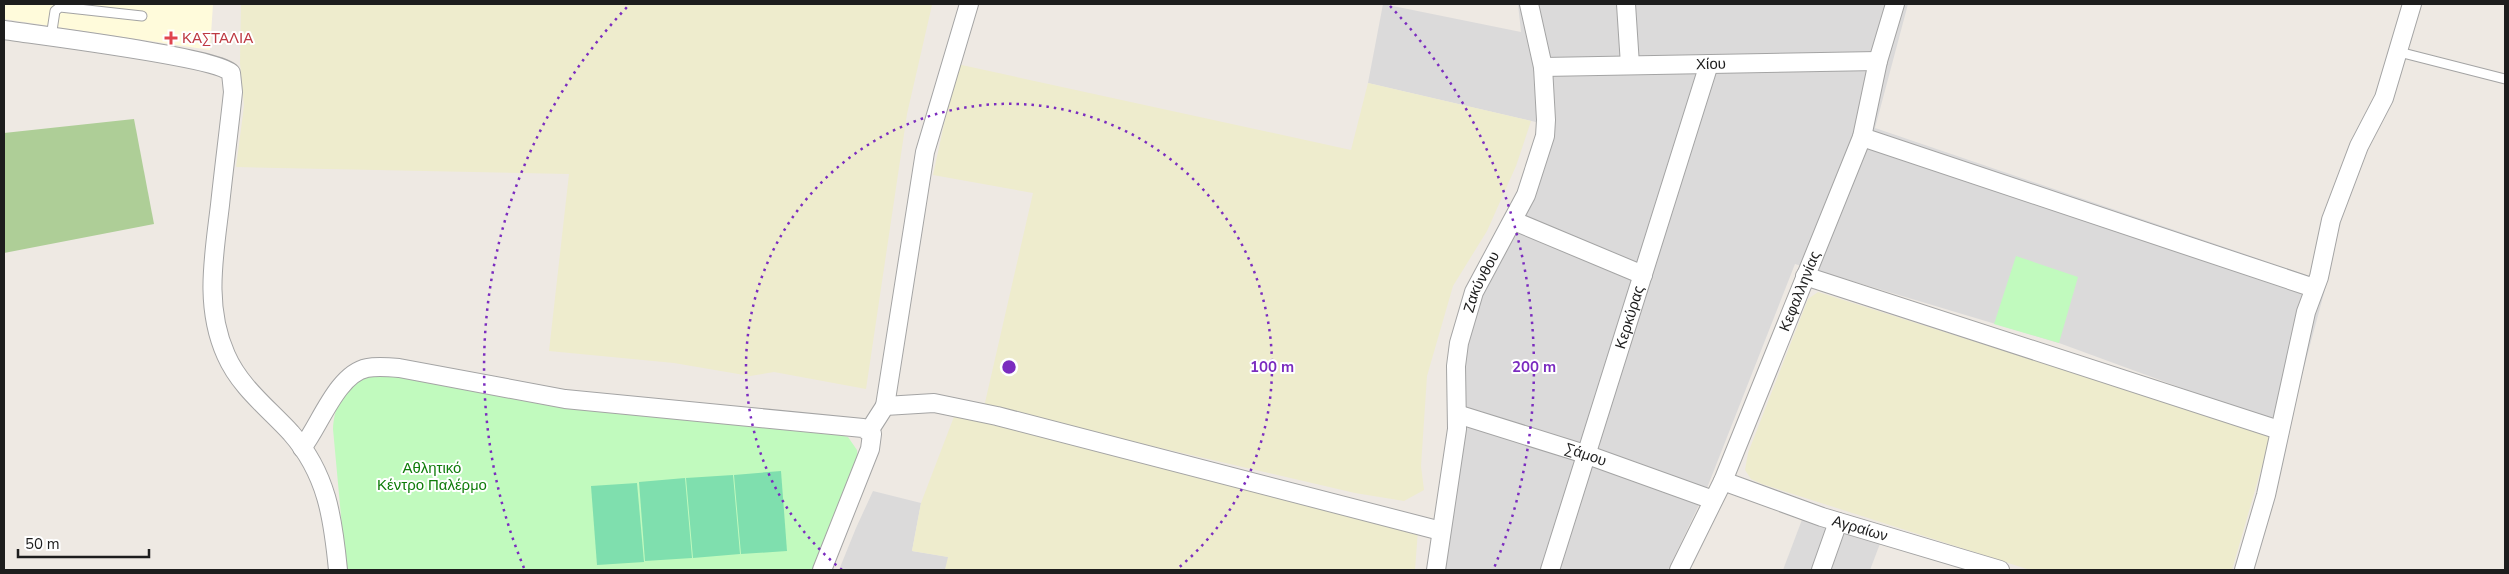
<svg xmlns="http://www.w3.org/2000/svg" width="2509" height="574" font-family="'Nunito Sans',sans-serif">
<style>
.residential{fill:#dbdada}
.education{fill:#fffbdb}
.farmland{fill:#eeeccd}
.forest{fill:#aece97}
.park{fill:#c1fabe}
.pitch{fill:#7fdfae}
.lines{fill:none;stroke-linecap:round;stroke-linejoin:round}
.service-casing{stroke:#a4a4a4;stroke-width:11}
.minor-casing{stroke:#a4a4a4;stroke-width:20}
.service{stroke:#fff;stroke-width:9}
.minor{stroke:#fff;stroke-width:18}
.ring{fill:none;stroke:#7b2cbf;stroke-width:2.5;stroke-dasharray:2.5 5}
.health-dot{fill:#e0444e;stroke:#fff;stroke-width:2}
.labels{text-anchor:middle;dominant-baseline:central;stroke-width:4;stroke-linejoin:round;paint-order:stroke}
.health-label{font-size:15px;fill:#be3a42;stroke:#fff;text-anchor:start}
.street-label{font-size:15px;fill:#1d1d1d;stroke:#fff}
.park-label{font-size:15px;fill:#0f7c0a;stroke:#fff}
.centre{fill:#7b2cbf;stroke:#fff;stroke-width:2.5}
.ring-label{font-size:15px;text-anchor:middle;font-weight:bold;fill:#7b2cbf;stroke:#fff;stroke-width:4;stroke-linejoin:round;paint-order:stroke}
</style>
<rect width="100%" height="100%" fill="#eee9e3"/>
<!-- residential -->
<g class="residential">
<path d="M1383,4L1521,32L1518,4H1908L1875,128L2327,282L2288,427L2059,343L1795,264L1707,488L1668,570H1444L1465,418L1466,347L1484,288L1553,126L1368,83Z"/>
<path d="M873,491L921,503L912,551L949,557L945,570H839L856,528Z"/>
<path d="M1803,517L1881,541L1870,570H1783Z"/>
</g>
<!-- education -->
<path class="education" d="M4,4H213L210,50L4,19Z"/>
<!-- farmland -->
<g class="farmland">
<path d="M241,4L932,5L907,114L866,389L774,372L750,376L674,363L549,351L569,174L236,167L244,106L240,63Z"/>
<path d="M957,64L1351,150L1368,83L1531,121L1516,166L1487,231L1453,286L1427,376L1421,466L1424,490L1404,501L1355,493L984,407L1033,193L933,175Z"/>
<path d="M1818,292L2271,435L2232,570H2030L1762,484L1751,479L1745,470L1748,453L1808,299Z"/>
<path d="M955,414L1418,530L1415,570H945L948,557L912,551L921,503Z"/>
</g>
<!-- forest -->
<path class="forest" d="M134,119L154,224L4,253V133Z"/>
<!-- park -->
<g class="park">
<path d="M2016,256L2078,277L2059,343L1994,324Z"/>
<path d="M378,373L830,433L848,437L857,450L858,459L815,570H346L333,429C334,410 341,389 359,379C364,376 372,375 378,373Z"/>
</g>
<!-- pitch -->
<g class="pitch">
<path d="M781,471L787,551L741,554L734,475Z"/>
<path d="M733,475L740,554L693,558L686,478Z"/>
<path d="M685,478L692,558L645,561L639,482Z"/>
<path d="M637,483L644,562L597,565L591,486Z"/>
</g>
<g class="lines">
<!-- service casing -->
<g class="service-casing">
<g id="service">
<path d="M51,37L55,11L60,7L142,16"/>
<path d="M2399,52L2505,79"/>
</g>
</g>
<!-- minor casing -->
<g class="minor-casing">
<g id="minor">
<path d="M1626,4L1630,65"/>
<path d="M4,30C37,35 217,57 231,73L233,92C229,130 224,167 220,205C214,256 204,306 226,355C240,387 268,408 291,433C327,474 333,518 338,570"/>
<path id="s1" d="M1543,67L1878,61"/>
<path d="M1862,137L2314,288"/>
<path d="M1514,221L1643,275"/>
<path d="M1805,276L2279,430"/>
<path d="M885,406L925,152L969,4"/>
<path id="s2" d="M1457,414L1585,454L1713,500"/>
<path d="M869,431L885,406L934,403L997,416L1441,531"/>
<path d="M302,448C320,425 337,374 367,368C377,366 388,367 399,368L565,399L863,428L872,434L870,449L822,570"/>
<path id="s3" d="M1723,481L1822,517L2000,570"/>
<path id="s4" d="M1436,570L1457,429L1456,366L1459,343L1474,292L1526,195L1545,136L1546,120L1543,67L1529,4"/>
<path id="s5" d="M1550,570L1709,64"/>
<path id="s6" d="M1679,570L1723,481L1862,137L1878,61L1895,4"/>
<path d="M1821,570L1838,522"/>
<path d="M2244,570L2266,495L2306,312L2319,277L2331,220L2359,146L2384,98L2412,4"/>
</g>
</g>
<!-- service -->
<use href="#service" class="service"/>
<!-- minor -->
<use href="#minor" class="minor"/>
</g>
<!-- distance rings -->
<g class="ring">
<path d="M842 570A263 263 0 1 1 1176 570"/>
<path d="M524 568A525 525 0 0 1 628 6M1390 6A525 525 0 0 1 1494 568"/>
</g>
<!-- markers -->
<path class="health-dot" d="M168.5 30.5h5v5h5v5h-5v5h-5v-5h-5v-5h5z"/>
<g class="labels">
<!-- health labels -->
<g class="health-label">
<text x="182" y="38">ΚΑΣΤΑΛΙΑ</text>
</g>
<!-- street labels -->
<g class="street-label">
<text stroke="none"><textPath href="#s1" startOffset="168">Χίου</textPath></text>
<text stroke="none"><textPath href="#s4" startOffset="294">Ζακύνθου</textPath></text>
<text stroke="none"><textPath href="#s6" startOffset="304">Κεφαλληνίας</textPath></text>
<text stroke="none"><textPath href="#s5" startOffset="265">Κερκύρας</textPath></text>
<text stroke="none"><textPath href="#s2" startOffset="135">Σάμου</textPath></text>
<text stroke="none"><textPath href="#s3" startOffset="145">Αγραίων</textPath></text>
</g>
<!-- park labels -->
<g class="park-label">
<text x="432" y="468">Αθλητικό<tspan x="432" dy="17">Κέντρο Παλέρμο</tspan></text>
</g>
</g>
<circle cx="1009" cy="367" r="8" class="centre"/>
<g class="ring-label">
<text x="1272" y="372">100 m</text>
<text x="1534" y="372">200 m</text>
</g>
<!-- border -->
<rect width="2509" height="574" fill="none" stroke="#1d1d1d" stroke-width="10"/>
<!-- scale -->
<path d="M18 549v8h131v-8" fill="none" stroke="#1d1d1d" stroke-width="2.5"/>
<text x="25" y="549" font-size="15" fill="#1d1d1d" stroke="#ffffff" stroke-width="4" paint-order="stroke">50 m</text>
</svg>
